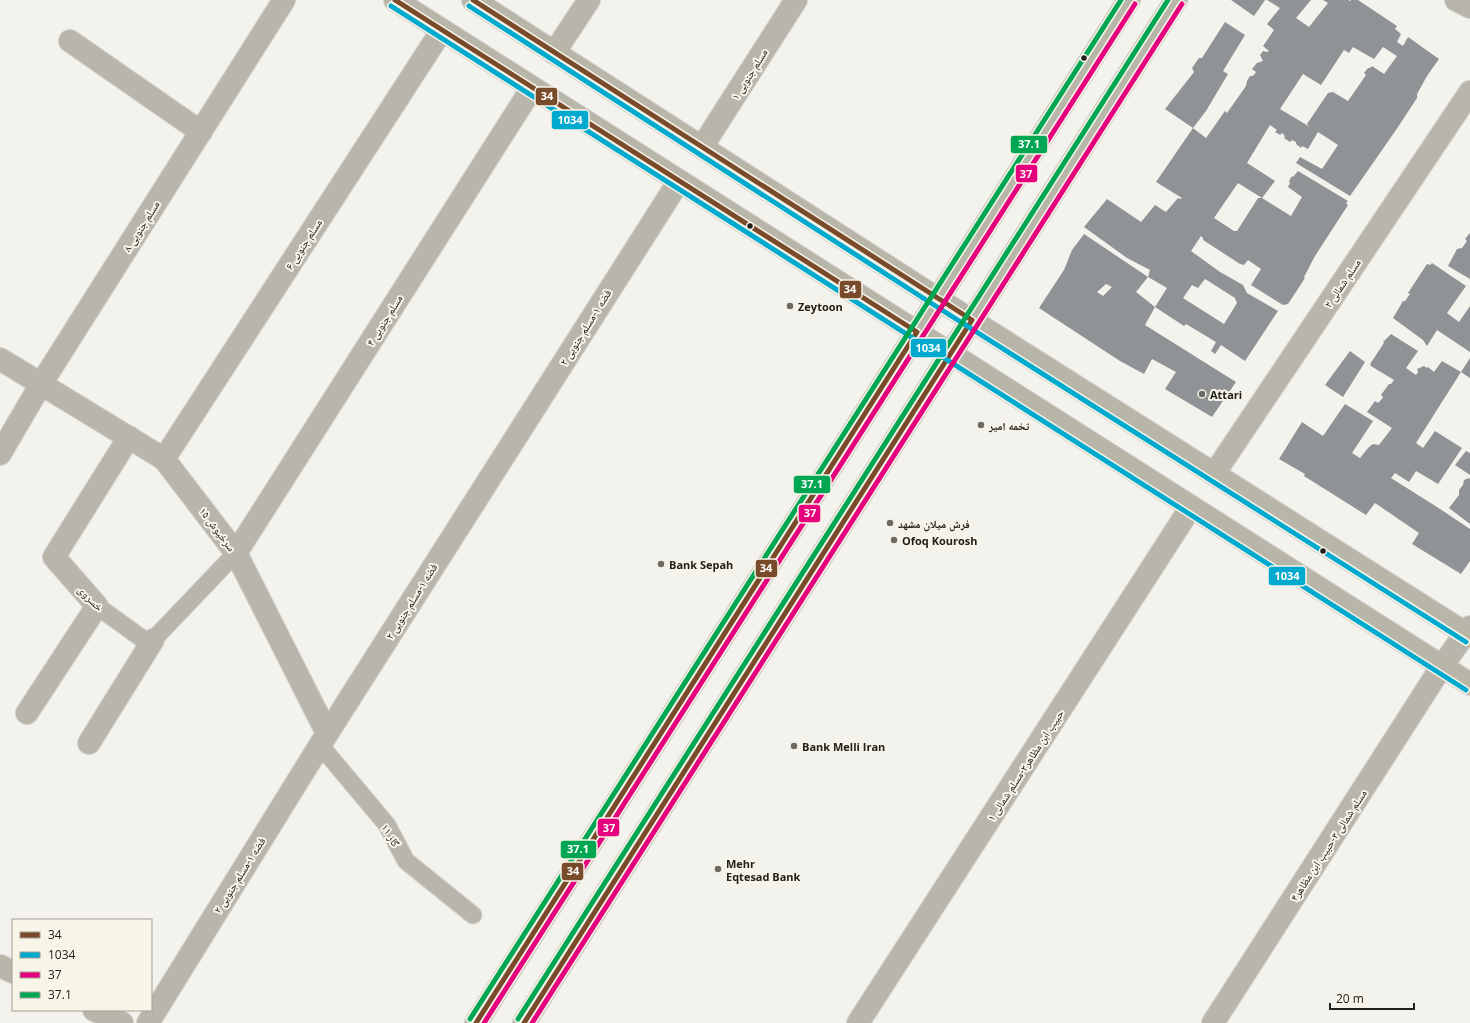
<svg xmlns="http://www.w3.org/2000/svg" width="1470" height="1023" font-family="'Open Sans','Noto Naskh Arabic',sans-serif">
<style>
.building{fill:#8f9395;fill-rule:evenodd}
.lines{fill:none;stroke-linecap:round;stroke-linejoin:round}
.lane-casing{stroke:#d1d0cc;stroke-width:19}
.street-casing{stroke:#d1d0cc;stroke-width:24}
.secondary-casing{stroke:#d1d0cc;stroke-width:24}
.lane{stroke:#b8b6ab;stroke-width:17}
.street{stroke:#b8b6ab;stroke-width:22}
.secondary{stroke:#b8b5a9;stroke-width:22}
.bus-1-casing{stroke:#f7f4e8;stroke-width:8}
.bus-2-casing{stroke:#f7f4e8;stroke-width:8}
.bus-3-casing{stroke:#f7f4e8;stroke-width:8}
.bus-4-casing{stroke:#f7f4e8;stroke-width:8}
.bus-1{stroke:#7a4b2a;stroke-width:5}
.bus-2{stroke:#00a9ce;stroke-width:5}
.bus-3{stroke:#e5007d;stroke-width:5}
.bus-4{stroke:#00a651;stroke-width:5}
.bus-dot{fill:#21201c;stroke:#f7f4e8;stroke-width:1.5}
.poi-dot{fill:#6b6a65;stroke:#f7f4e8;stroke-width:1.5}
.labels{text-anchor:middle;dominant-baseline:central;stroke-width:4;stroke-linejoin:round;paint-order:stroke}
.street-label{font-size:11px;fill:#21201c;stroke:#f7f4e8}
.poi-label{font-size:11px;font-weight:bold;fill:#21201c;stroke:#f7f4e8;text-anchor:start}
.line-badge{stroke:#f7f4e8;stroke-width:1.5}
.badge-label{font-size:11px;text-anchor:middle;font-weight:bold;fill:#fff}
</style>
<rect width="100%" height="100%" fill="#f4f2ec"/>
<!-- building -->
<g class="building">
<path d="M1231,0H1265L1254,16Z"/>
<path d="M1267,0H1311L1296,18L1309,27L1328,3L1323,0H1348L1350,1L1351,0H1358L1397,26L1395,29L1401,34L1397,42L1403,46L1408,37L1439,59L1427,76L1417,94V98L1396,130L1350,196L1296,163L1300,157L1322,169L1338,145L1318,132L1308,149L1302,146L1301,148L1296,144V142L1292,140L1290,142L1284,138L1285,136L1282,133L1280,135L1275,132L1277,130L1270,125L1247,163L1275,181L1262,198L1291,216L1302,197L1288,187L1290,183L1289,181L1292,176L1293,177L1298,171L1348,201L1346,203L1348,205L1315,256L1304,277L1305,278L1288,304L1283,305L1251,285L1261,269L1248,260L1244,265L1240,264L1203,240V238L1201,236L1191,251L1220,272L1243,285L1247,293L1278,311L1245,361L1221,345L1215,354L1211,351L1216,342L1186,324L1184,326L1155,307L1145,325L1236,382L1212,417L1165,389L1176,372L1152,359L1144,374L1120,361L1039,308L1064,270L1072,250L1084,234L1148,277L1150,270L1127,258L1084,227L1107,199L1141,222L1155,205L1166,212L1178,198L1180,199L1182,198L1156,182L1193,128L1206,138L1225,111L1227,113L1246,86L1247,81L1250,76H1253L1256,72L1252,69L1257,63L1263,61L1260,55L1263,51L1267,52L1269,51L1263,46L1274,30L1267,24L1280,8ZM1353,47L1374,59L1383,47L1397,56L1384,74L1372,66L1370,68H1368L1364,73L1366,75L1348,101L1333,92L1328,93L1307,124L1310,127L1280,109L1303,74L1321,85L1344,50L1349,53ZM1238,183L1262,198H1258L1237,231H1234L1214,218ZM1148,277L1167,288L1155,307L1136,292ZM1205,279L1235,298L1237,303L1224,324L1183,298L1192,285L1198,288ZM1106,284L1112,287L1103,296L1097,292Z"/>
<path d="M1225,22L1245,35L1223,71L1228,74L1206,111L1193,128L1165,109L1194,72L1192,68L1199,58H1202Z"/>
<path d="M1470,233V279L1448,266L1457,249L1462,248L1467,241L1465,239Z"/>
<path d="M1432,263L1466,286L1447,313L1459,322L1470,306V352L1437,330L1427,346L1423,340L1393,318L1403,301H1405L1410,294L1408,293L1427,264L1430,265Z"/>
<path d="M1391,334L1418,351L1406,368L1416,375L1418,372L1417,369L1424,366L1427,368L1428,367L1434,372L1442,361L1461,372L1416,443L1423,448L1435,431L1462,448L1438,484L1416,471L1409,482L1395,473L1391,478L1437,507L1470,529V561L1461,574L1412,544L1419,533L1375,503L1366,515L1304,476L1305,474L1279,459L1302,422L1323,436L1345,404L1373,421L1352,453L1360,458L1369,447L1373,444L1379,445L1392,428L1367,412L1375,401L1378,403L1382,399L1383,397L1381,395L1389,384H1391L1394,380L1371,366L1370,364L1384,343L1383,342Z"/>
<path d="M1350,351L1365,362L1343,397L1325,385Z"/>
<path d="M1470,358V378L1461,372Z"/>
<path d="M1466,451L1470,453V475L1455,465Z"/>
<path d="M1469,478L1470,479V524L1449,508L1459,495V490L1463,485L1464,480Z"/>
</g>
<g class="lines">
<!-- lane casing -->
<g class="lane-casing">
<g id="lane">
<path d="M97,606L144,640H153L236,553"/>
<path d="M320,745L387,825L406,861L473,915"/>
</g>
</g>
<!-- street casing -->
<g class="street-casing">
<g id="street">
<path d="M1456,0L1470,7"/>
<path d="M70,41L201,132"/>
<path d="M554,53L589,0"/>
<path d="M702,147L796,0"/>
<path d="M0,359L164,459L236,553L327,733"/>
<path d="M0,454L41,384L284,0"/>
<path d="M164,459L442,30"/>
<path d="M1214,474L1470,92"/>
<path d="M236,553L532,88"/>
<path d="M27,713L97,606L54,557L129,437"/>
<path d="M89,743L153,640"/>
<path d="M0,966L13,972"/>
<path d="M94,1010L122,1023"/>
<path d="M148,1023L320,745L679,181"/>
<path d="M858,1023L1191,507"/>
<path d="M1213,1023L1442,666L1470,627"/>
</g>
</g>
<!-- secondary casing -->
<g class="secondary-casing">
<g id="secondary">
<path d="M395,0L1470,684"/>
<path d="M473,0L938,299L1470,636"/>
<path d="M476,1023L1129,0"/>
<path d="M524,1023L1176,0"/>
</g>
</g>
<!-- lane -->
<use href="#lane" class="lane"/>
<!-- street -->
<use href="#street" class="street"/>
<!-- secondary -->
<use href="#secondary" class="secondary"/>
<!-- bus-1 casing -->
<g class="bus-1-casing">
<g id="bus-1">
<path d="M395,0L917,332L476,1023"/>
<path d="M473,0L972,320L524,1023"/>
</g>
</g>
<!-- bus-2 casing -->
<g class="bus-2-casing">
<g id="bus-2">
<path d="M391,6L1466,690"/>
<path d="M469,6L934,305L1466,642"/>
</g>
</g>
<!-- bus-3 casing -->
<g class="bus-3-casing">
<g id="bus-3">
<path d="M484,1023L1135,4"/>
<path d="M532,1023L1182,4"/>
</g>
</g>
<!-- bus-4 casing -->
<g class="bus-4-casing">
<g id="bus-4">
<path d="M470,1019L1121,0"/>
<path d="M518,1019L1168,0"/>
</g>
</g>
<!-- bus-1 -->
<use href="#bus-1" class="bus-1"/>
<!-- bus-2 -->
<use href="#bus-2" class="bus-2"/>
<!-- bus-3 -->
<use href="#bus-3" class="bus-3"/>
<!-- bus-4 -->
<use href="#bus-4" class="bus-4"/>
</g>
<!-- markers -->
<g class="bus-dot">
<circle cx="1084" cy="58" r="3.5"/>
<circle cx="750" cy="226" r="3.5"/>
<circle cx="1323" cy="551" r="3.5"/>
</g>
<g class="poi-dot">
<circle cx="790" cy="306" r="4"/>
<circle cx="1202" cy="394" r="4"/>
<circle cx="981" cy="425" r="4"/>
<circle cx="890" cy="523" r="4"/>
<circle cx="894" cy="540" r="4"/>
<circle cx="661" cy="564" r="4"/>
<circle cx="794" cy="746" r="4"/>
<circle cx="718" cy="869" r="4"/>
</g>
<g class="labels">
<!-- street labels -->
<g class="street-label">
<text transform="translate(749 74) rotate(-58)">۱ مسلم جنوبی</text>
<text transform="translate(141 226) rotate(-58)">مسلم جنوبی ۸</text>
<text transform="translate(303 244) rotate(-57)">مسلم جنوبی ۶</text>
<text transform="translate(1342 283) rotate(-56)">مسلم شمالی ۲</text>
<text transform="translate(384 320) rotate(-58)">مسلم جنوبی ۴</text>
<text transform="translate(585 327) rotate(-58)">فضه ۱-مسلم جنوبی ۲</text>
<text transform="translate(218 529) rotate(53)">سرخپوش ۱۵</text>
<text transform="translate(91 598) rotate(45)">خسروی</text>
<text transform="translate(411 601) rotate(-58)">فضه ۱-مسلم جنوبی ۲</text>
<text transform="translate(1025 765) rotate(-57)">حبیب ابن مظاهر۲-مسلم شمالی ۱</text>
<text transform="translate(391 835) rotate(59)">گاز ۱۱</text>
<text transform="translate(1328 845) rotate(-57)">مسلم شمالی ۳-حبیب ابن مظاهر۴</text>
<text transform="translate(239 875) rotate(-58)">فضه ۱-مسلم جنوبی ۲</text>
</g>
<!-- poi labels -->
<g class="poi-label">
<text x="798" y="306">Zeytoon</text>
<text x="1210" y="394">Attari</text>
<text x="989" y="425">تخمه امیر</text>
<text x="898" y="523">فرش میلان مشهد</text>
<text x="902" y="540">Ofoq Kourosh</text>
<text x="669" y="564">Bank Sepah</text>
<text x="802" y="746">Bank Melli Iran</text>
<text x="726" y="863">Mehr<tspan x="726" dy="13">Eqtesad Bank</tspan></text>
</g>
</g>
<g class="line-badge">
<rect x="535" y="87" width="23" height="19" rx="4" fill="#7a4b2a"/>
<rect x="551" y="110" width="38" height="20" rx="4" fill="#00a9ce"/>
<rect x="1010" y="135" width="38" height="19" rx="4" fill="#00a651"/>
<rect x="1015" y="164" width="23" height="19" rx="4" fill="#e5007d"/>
<rect x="839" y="280" width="23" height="19" rx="4" fill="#7a4b2a"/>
<rect x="910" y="338" width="37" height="20" rx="4" fill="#00a9ce"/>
<rect x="793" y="475" width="38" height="19" rx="4" fill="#00a651"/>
<rect x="798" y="504" width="23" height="19" rx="4" fill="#e5007d"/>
<rect x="755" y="559" width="23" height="19" rx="4" fill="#7a4b2a"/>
<rect x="1268" y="566" width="38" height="20" rx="4" fill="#00a9ce"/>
<rect x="597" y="818" width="23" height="19" rx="4" fill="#e5007d"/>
<rect x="560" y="840" width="37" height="19" rx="4" fill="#00a651"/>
<rect x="561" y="862" width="23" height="19" rx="4" fill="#7a4b2a"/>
</g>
<g class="badge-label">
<text x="547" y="100">34</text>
<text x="570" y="124">1034</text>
<text x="1029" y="148">37.1</text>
<text x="1026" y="178">37</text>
<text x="850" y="293">34</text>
<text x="928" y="352">1034</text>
<text x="812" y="488">37.1</text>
<text x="810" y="517">37</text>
<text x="766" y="572">34</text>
<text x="1287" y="580">1034</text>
<text x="609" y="832">37</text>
<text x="578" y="853">37.1</text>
<text x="573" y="875">34</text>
</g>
<!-- legend -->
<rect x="12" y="919" width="140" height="92" fill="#f7f4e8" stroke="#a19f96"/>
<rect x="20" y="932" width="20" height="6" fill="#7a4b2a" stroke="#a19f96"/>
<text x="48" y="939" font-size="12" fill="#21201c">34</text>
<rect x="20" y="952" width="20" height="6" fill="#00a9ce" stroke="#a19f96"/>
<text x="48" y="959" font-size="12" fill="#21201c">1034</text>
<rect x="20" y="972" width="20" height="6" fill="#e5007d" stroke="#a19f96"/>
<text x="48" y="979" font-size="12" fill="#21201c">37</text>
<rect x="20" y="992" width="20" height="6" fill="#00a651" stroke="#a19f96"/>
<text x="48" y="999" font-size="12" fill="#21201c">37.1</text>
<!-- scale -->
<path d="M1330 1003v6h84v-6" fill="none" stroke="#21201c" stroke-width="2"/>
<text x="1336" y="1003" font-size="12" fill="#21201c" stroke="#f7f4e8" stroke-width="3" paint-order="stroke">20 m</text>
</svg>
